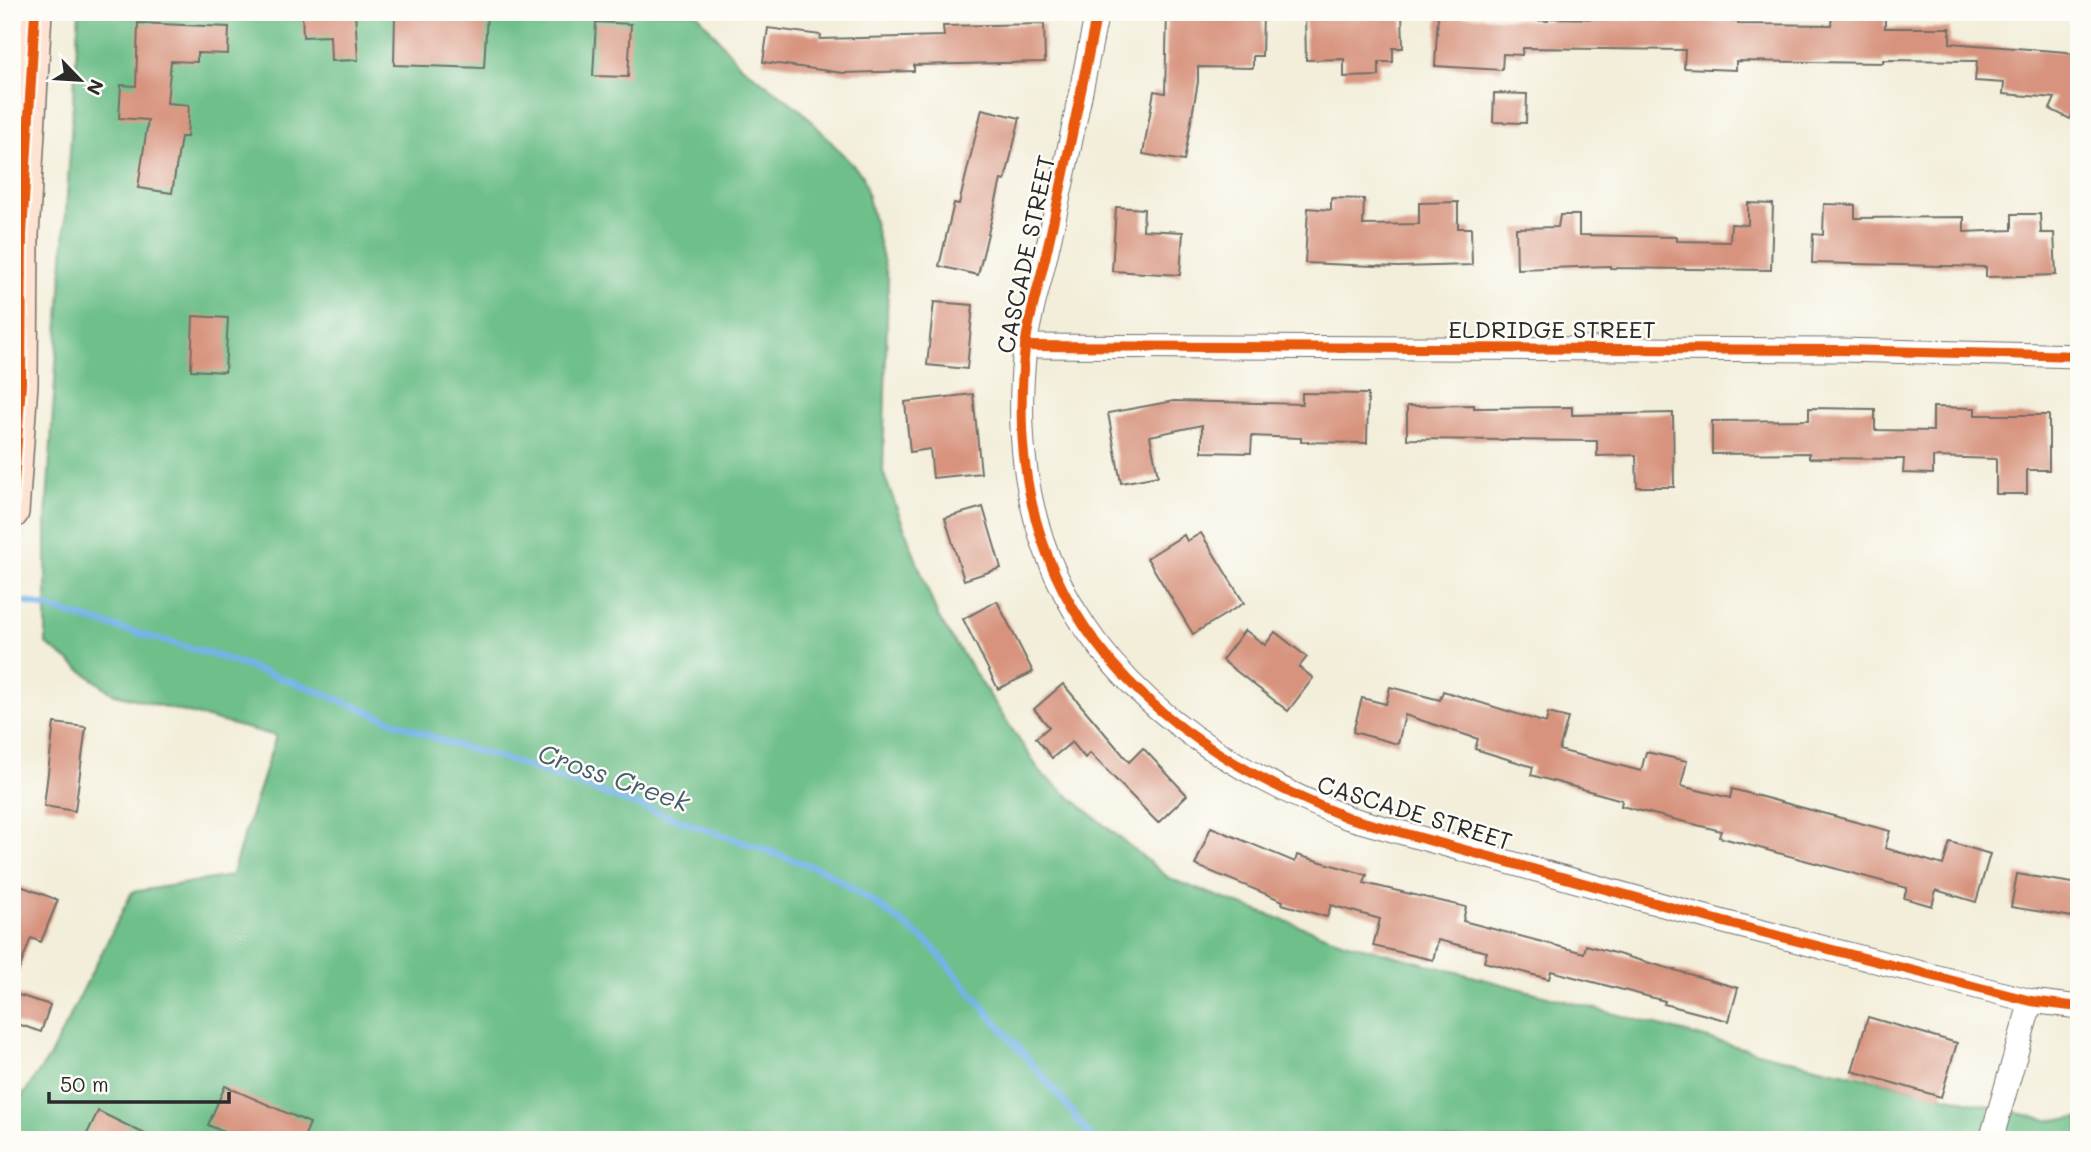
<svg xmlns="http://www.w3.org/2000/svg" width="2091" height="1152" font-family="Mali,sans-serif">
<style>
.forest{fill:#6ebf8a;stroke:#4c755a;stroke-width:2}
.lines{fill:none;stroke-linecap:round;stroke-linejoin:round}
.stream{stroke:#73b3e7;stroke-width:7}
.building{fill:#d7937d}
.street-casing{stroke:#716f68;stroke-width:25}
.secondary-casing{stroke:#716f68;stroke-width:36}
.street{stroke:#fff;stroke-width:23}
.secondary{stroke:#fee3d2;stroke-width:33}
.cycleway-casing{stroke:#fdfcf7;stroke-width:15}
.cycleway{stroke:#e8590c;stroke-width:10}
.labels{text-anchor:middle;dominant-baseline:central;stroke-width:5;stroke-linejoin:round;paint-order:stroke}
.street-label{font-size:24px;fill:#2b2b2b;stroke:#fdfcf7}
.water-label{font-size:26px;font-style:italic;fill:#445b6d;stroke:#fdfcf7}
</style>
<rect width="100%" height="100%" fill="#fdfcf7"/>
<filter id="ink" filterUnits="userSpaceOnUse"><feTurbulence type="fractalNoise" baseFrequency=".0143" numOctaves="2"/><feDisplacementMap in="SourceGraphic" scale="14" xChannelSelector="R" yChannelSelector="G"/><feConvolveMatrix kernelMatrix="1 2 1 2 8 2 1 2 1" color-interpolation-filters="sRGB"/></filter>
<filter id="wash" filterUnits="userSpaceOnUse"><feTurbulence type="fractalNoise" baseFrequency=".00686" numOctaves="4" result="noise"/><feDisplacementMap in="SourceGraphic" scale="28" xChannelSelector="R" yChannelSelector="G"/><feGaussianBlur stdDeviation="1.57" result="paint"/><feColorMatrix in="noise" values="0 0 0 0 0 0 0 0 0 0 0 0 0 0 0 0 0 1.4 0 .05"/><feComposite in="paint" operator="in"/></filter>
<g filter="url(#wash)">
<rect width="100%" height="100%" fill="#f3eeda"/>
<!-- forest -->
<path class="forest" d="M79,12H696L739,64L802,111L863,176L888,280L883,472L938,617L1041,773L1170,879L1344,942L1773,1056L2048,1120L2079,1118V1140H12V1111L50,1056L132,892L231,876L276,736L112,693L46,644V519Z"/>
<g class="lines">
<!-- stream -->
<path class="stream" d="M27,602L211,654L307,687L445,742L511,761L825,871L879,906L929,943L1066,1104L1093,1140"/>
</g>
<g id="blocks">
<!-- building -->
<g class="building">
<path d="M302,12H355L358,60L331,61L330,36L303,37Z"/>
<path d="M395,12L487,15L484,68L394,65Z"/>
<path d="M1167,12H1263L1262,56H1253V68L1198,67V82L1184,161L1143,154L1154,91L1165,93Z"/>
<path d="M1402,12L1403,48H1393V62H1379V76L1344,77V59L1306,60L1305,13Z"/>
<path d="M1438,14L1548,21V18L1695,20L1738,21V24L1831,25L1832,14L1885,16V28H1950V43L2067,52L2079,58V101L2070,119L2050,109L2055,98L2003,94L2004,83L1975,81L1977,61L1883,60V63L1736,61V70L1684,68L1685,50L1523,48L1522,55L1503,54L1502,70L1435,66Z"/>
<path d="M596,22L631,24L628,77L593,76Z"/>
<path d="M138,23L229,27L228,54L197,53V62L171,61L167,103L189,105L187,137H181L172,193L138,188L148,120L119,118L121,85L136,86Z"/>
<path d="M1044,24L1045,62L914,65V71L843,73L763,62L768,28L821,35L820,39L944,36L943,26Z"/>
<path d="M1494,93L1527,94L1526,123L1493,122Z"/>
<path d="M982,109L1020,118L1005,181L1001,180L978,275L939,266L954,203L959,204Z"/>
<path d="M1331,198L1364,199L1363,225L1419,224V203L1458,202V228H1471L1472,265L1398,267L1305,263L1308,208L1331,210Z"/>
<path d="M1748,203L1773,204L1771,270L1610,268V266L1517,269L1516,228L1558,227L1560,215H1579V235L1677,237V241L1730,242L1731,224L1748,225Z"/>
<path d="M1824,204L1855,205V218L1964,217V232L2012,230V214H2040L2041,233H2054L2056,275L1986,277V267L1812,263L1813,234L1823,235Z"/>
<path d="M1116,207L1144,209L1143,230L1183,232L1180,275L1112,271Z"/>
<path d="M934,302L973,305L967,369L927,365Z"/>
<path d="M193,316L228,318L225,372L191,370Z"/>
<path d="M1302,393L1368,394L1367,443L1301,442V438L1252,436L1251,453L1202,452V425L1150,436L1158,476L1121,483L1108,413L1174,401L1302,404Z"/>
<path d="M973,394L981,473L933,478L930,449L910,452L905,402Z"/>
<path d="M1474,405V408L1572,407V415L1673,413L1674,487H1637L1636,455L1597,456V441L1407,439V406Z"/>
<path d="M1933,407L1975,408V415H2049V470H2027V494H1996V459L1933,457V474L1903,473L1904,459L1809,458V453L1712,454V421L1809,420V408L1875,409V430L1933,431Z"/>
<path d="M983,507L1001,568L964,580L945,518Z"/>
<path d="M1201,533L1244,603L1193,634L1147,558L1184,535L1187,541Z"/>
<path d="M997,601L1033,672L998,689L963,619Z"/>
<path d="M1245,630L1265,645L1275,632L1307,657L1299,667L1313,678L1288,711L1222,660Z"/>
<path d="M1063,684L1129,762L1143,748L1187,795L1158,823L1090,753L1085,758L1072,742L1052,758L1036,738L1049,727L1034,709Z"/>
<path d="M1390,687L1440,700L1443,691L1546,723L1548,713L1568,718L1559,750L1641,771L1646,752L1687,761L1681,786L1730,798L1732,789L1890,831L1885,848L1943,865L1950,842L1990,854L1976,902L1936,890L1932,906L1904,898L1907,888L1719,837L1721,831L1621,806L1622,800L1531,775L1533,767L1475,749L1478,739L1405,715L1398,744L1353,732L1362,698L1386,704Z"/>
<path d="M54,723L86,727L75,811L44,806Z"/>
<path d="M1211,827L1295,862L1297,855L1367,875L1364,883L1466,907L1463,921L1584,953L1586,945L1738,988L1729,1021L1664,1004L1665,1001L1551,971L1549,979L1484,962L1487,952L1438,940L1433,960L1373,946L1380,919L1331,905L1327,917L1282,904L1283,901L1195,865Z"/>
<path d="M2017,874L2079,884V918L2011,907Z"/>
<path d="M18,885L58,900L41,942L31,938L14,983H12V900Z"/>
<path d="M12,993L50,1005L41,1032L12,1022Z"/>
<path d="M1868,1017L1957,1043L1941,1097L1852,1071Z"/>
<path d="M225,1086L310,1123L303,1140H241L208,1125Z"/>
<path d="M98,1111L157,1140H84Z"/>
</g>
</g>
</g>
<g filter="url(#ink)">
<use href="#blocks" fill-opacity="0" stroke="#716f68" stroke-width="2"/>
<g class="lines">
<!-- street casing -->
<g class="street-casing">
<g id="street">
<path d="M1097,12C1081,92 1065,171 1047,250C1040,283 1029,314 1025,348C998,591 1133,734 1349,818L1724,922L2031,1001L2079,1007"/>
<path d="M1025,346L1841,350L2079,356"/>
<path d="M1991,1140L2031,1001"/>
</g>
</g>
<!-- secondary casing -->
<g class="secondary-casing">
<path id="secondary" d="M12,512L21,384L22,235L35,12"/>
</g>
<!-- street -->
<use href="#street" class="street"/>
<!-- secondary -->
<use href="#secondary" class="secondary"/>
<!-- cycleway casing -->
<g class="cycleway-casing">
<g id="cycleway">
<path d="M1097,12C1081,92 1065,171 1047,250C1040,283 1029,314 1025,348C998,591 1133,734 1349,818L1724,922L2031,1001L2079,1007"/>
<path d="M1025,346L1841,350L2079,356"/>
<path d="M12,512L21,384L22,235L35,12"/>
</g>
</g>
<!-- cycleway -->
<use href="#cycleway" class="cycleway"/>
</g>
</g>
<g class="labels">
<!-- street labels -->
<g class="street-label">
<text transform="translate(1025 254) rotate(-78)">CASCADE STREET</text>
<text x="1552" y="328">ELDRIDGE STREET</text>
<text transform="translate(1415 812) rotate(17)">CASCADE STREET</text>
</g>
<!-- water labels -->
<g class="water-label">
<text transform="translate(614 777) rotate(19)">Cross Creek</text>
</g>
</g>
<!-- margin -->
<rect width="2091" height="1152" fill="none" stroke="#fdfcf7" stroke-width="42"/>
<!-- north arrow -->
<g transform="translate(80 80) rotate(115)" stroke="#fdfcf7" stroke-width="5" paint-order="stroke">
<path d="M0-5L12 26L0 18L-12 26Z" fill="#2b2b2b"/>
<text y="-10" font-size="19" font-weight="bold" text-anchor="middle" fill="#2b2b2b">N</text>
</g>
<!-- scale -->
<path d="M49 1092v10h180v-10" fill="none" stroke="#2b2b2b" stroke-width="3.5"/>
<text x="60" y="1092" font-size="21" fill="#2b2b2b" stroke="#fdfcf7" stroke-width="5" paint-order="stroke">50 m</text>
</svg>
